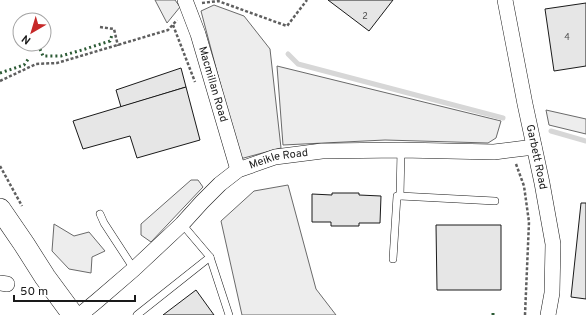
<svg xmlns="http://www.w3.org/2000/svg" width="586" height="315" font-family="Overpass,sans-serif">
<style>
.green{fill:#ededed;stroke:#6a6a6a}
.lines{fill:none;stroke-linecap:round;stroke-linejoin:round}
.stream{stroke:#d7d7d7;stroke-width:5}
.building{fill:#e6e6e6;stroke:#1a1a1a}
.lane-casing{stroke:#1a1a1a;stroke-width:8}
.street-casing{stroke:#1a1a1a;stroke-width:16}
.secondary-casing{stroke:#1a1a1a;stroke-width:22}
.path{stroke:#5f5f5f;stroke-width:2.5;stroke-dasharray:3 2;stroke-linecap:butt}
.lane{stroke:#fff;stroke-width:7}
.street{stroke:#fff;stroke-width:15}
.secondary{stroke:#fff;stroke-width:21}
.hedge{stroke:#2b5a34;stroke-width:3;stroke-dasharray:2 3;stroke-linecap:butt}
.labels{text-anchor:middle;dominant-baseline:central;stroke-width:3;stroke-linejoin:round;paint-order:stroke}
.number-label{font-size:9px;fill:#4d4d4d}
.street-label{font-size:11px;fill:#1a1a1a;stroke:#fff}
</style>
<rect width="100%" height="100%" fill="#fff"/>
<!-- green -->
<g class="green">
<path d="M155,0H175L180,7L167,23Z"/>
<path d="M214,5L244,16L270,49L281,148L240,159L201,11Z"/>
<path d="M277,66L501,121L496,138L488,143L385,140L283,145Z"/>
<path d="M546,110L586,119V134L549,125Z"/>
<path d="M191,180H198L203,187L151,242L141,235V224Z"/>
<path d="M288,185L316,289L336,315H242L221,221L254,191Z"/>
<path d="M54,224L74,236L89,232L105,251L92,257L91,273L69,269L52,251Z"/>
</g>
<g class="lines">
<!-- stream -->
<g class="stream">
<path d="M288,54L298,64L503,118"/>
<path d="M551,131L586,141"/>
</g>
</g>
<!-- building -->
<g class="building">
<path d="M328,0H393L369,31Z"/>
<path d="M586,3V66L554,71L545,9Z"/>
<path d="M181,68L186,87L121,107L116,90Z"/>
<path d="M186,87L200,140L137,158L130,136L83,149L73,121Z"/>
<path d="M332,193H359V195L381,196L380,223H359V226H331V222H312V194L332,195Z"/>
<path d="M581,203H586V299L571,297Z"/>
<path d="M436,225H501V290H437Z"/>
<path d="M196,290L214,315H163Z"/>
</g>
<g class="lines">
<!-- lane casing -->
<g class="lane-casing">
<g id="lane">
<path d="M401,150L400,196L495,201"/>
<path d="M100,214L104,223L134,269"/>
<path d="M182,224L210,257L229,315"/>
<path d="M393,259L397,196H400"/>
<path d="M137,315L210,257"/>
</g>
</g>
<!-- street casing -->
<g class="street-casing">
<g id="street">
<path id="s1" d="M185,0L198,34L238,170"/>
<path id="s2" d="M505,0L525,104L542,183L553,244L552,293L548,315"/>
<path d="M0,283L7,284"/>
<path id="s3" d="M80,315L98,300L134,269L182,224L202,202L220,184L238,170L275,157L322,151L401,150L494,152L534,147"/>
</g>
</g>
<!-- secondary casing -->
<g class="secondary-casing">
<path id="secondary" d="M0,209L24,244L45,277L73,315"/>
</g>
<!-- path -->
<g class="path">
<path d="M202,3L218,1L287,26L307,0"/>
<path d="M173,25L195,82"/>
<path d="M100,27L114,29L118,46"/>
<path d="M0,81L36,64L57,63L168,30L177,20"/>
<path d="M516,164L524,186L529,222L525,315"/>
<path d="M0,166L22,206"/>
</g>
<!-- lane -->
<use href="#lane" class="lane"/>
<!-- street -->
<use href="#street" class="street"/>
<!-- secondary -->
<use href="#secondary" class="secondary"/>
<!-- hedge -->
<g class="hedge">
<path d="M40,49L43,56H61L82,50L110,41L112,35"/>
<path d="M0,73L24,65L29,58"/>
<path d="M493,315V311"/>
</g>
</g>
<g class="labels">
<!-- number labels -->
<g class="number-label">
<text x="365" y="16">2</text>
<text x="567" y="37">4</text>
</g>
<!-- street labels -->
<g class="street-label">
<text stroke="none"><textPath href="#s1" startOffset="89">Macmillan Road</textPath></text>
<text stroke="none"><textPath href="#s2" startOffset="160">Garbett Road</textPath></text>
<text stroke="none"><textPath href="#s3" startOffset="257">Meikle Road</textPath></text>
</g>
</g>
<!-- north arrow -->
<g transform="translate(32 32) rotate(218)"><circle r="19" fill="#ffffff" stroke="#a3a3a3"/>
<path d="M0-3L7 15L0 10L-7 15Z" fill="#c62828"/>
<text y="-6" font-size="11" font-weight="bold" text-anchor="middle" fill="#1a1a1a">N</text>
</g>
<!-- scale -->
<path d="M14 295v6h121v-6" fill="none" stroke="#1a1a1a" stroke-width="2"/>
<text x="20" y="295" font-size="12" fill="#1a1a1a" stroke="#ffffff" stroke-width="3" paint-order="stroke">50 m</text>
</svg>
